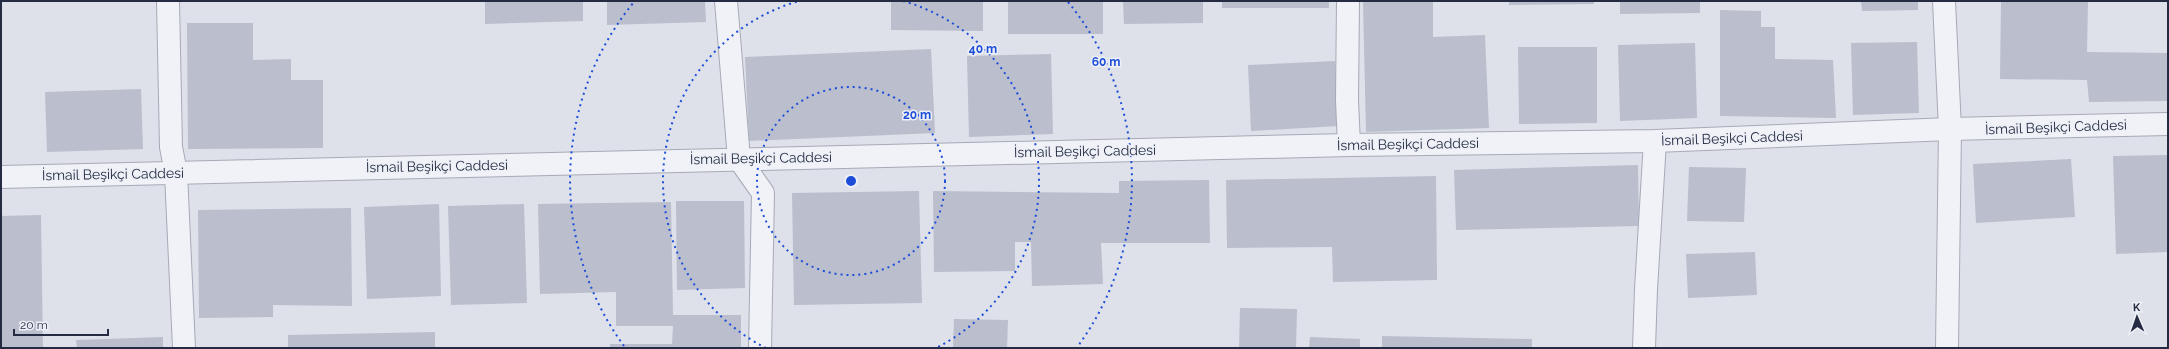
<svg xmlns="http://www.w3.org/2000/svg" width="2169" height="349" font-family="Raleway,sans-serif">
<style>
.building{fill:#bbbecd}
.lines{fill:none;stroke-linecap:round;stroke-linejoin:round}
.minor-casing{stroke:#a6aab7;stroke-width:24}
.minor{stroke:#f1f2f7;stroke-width:22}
.ring{fill:none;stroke:#1d4ed8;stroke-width:2;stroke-dasharray:2 4}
.labels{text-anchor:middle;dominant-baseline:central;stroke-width:3;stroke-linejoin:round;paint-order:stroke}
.street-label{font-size:14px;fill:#252b42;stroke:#eef0f7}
.centre{fill:#1d4ed8;stroke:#eef0f7;stroke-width:2}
.ring-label{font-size:12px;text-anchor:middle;font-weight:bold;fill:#1d4ed8;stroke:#eef0f7;stroke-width:3;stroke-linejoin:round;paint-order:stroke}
</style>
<rect width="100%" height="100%" fill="#dee1e9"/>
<!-- building -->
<g class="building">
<path d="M485,1H583V21L485,24Z"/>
<path d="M607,1H705L706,22L607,25Z"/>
<path d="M891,1H983V31L891,30Z"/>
<rect x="1008" y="1" width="95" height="33"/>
<path d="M1123,1H1203V23L1124,24Z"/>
<rect x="1222" y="1" width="107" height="7"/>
<path d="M1363,1H1433V37L1485,35L1489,128L1366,132Z"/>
<path d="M1509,1H1594V4L1509,5Z"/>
<path d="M1620,1H1700V13L1620,14Z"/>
<path d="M1861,1H1918V10L1862,11Z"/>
<path d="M2001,1H2088L2087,52L2168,53V101L2089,102L2087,80L2000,79Z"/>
<path d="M1720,10L1761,11V27H1775V59L1833,60L1836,118L1720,116Z"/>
<path d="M187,23H253V60L291,59V80H323V148L188,149Z"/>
<path d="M1917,42L1919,113L1853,115L1851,43Z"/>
<path d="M1695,43L1697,118L1620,121L1618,45Z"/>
<path d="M1518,47H1597V123L1519,124Z"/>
<path d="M931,49L935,133L749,141L745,57Z"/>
<path d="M1051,54L1053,134L969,137L967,56Z"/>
<path d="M1335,61L1338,126L1251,131L1248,65Z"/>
<path d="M141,89L143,149L47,152L45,92Z"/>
<path d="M2168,155V252L2116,254L2113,156Z"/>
<path d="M2071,159L2075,217L1976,223L1973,164Z"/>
<path d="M1638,165L1639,226L1456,230L1454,170Z"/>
<path d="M1689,167L1746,168L1744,222L1687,221Z"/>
<path d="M1436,176L1437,280L1333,282L1332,247L1227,248L1226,180Z"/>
<path d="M1209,180L1210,243H1101L1103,284L1032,286L1031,242H1015V271L934,272L933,191L1119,193V181Z"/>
<path d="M919,191L922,303L794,305L792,193Z"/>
<path d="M676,201H744L745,288L677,290Z"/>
<path d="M671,202L673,315H741V348H610V344H672L673,326H616V292L540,294L538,204Z"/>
<path d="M439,204L441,296L367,299L364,207Z"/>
<path d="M524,204L527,303L451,305L448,206Z"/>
<path d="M351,208L352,306L273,305V317L199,318L198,210Z"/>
<path d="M41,215L43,348H1V216Z"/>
<path d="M1755,252L1757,295L1688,298L1686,254Z"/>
<path d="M1240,308L1297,309L1296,348H1239Z"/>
<path d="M954,319L1008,320L1007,348H953Z"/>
<path d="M435,332V348H288V335Z"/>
<path d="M1382,336L1532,339V348H1382Z"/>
<path d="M163,337V348H77L76,340Z"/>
<path d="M1310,337L1360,339V348H1309Z"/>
</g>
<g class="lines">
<!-- minor casing -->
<g class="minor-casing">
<g id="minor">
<path d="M168,1L171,147L176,173L184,348"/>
<path d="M726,1L739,159L763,193L760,348"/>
<path d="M1348,1L1347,100L1349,145"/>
<path d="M1944,1L1950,129L1947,348"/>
<path d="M1,177L1349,145L1655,141L1950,129L2168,124"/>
<path d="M1644,348L1646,289L1655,141"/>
</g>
</g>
<!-- minor -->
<use href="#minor" class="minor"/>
</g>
<!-- distance rings -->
<g class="ring">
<circle cx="851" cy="181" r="94"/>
<path d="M766 348A187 187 0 0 1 799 1M903 1A187 187 0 0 1 936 348"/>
<path d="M624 346A281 281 0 0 1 634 2M1068 2A281 281 0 0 1 1078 346"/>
</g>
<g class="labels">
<!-- street labels -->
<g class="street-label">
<text transform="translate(2056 127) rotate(-2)">İsmail Beşikçi Caddesi</text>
<text transform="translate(1732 138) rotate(-2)">İsmail Beşikçi Caddesi</text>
<text transform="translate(1408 144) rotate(-1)">İsmail Beşikçi Caddesi</text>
<text transform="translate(1085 151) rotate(-1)">İsmail Beşikçi Caddesi</text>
<text transform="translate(761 158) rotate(-1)">İsmail Beşikçi Caddesi</text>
<text transform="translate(437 166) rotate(-1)">İsmail Beşikçi Caddesi</text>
<text transform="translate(113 174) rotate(-1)">İsmail Beşikçi Caddesi</text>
</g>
</g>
<circle cx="851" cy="181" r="6" class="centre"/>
<g class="ring-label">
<text x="983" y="53">40 m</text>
<text x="1106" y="66">60 m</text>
<text x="917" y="119">20 m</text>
</g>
<!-- border -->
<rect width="2169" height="349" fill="none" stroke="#252b42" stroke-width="4"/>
<!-- north arrow -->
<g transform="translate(2137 317) rotate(358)" stroke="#eef0f7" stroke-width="3" paint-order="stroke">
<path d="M0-3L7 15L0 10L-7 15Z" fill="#252b42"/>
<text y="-6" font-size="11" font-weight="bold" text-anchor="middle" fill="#252b42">K</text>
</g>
<!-- scale -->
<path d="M14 329v6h94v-6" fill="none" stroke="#252b42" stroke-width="2"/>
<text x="20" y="329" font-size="12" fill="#252b42" stroke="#eef0f7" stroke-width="3" paint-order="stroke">20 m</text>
</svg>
